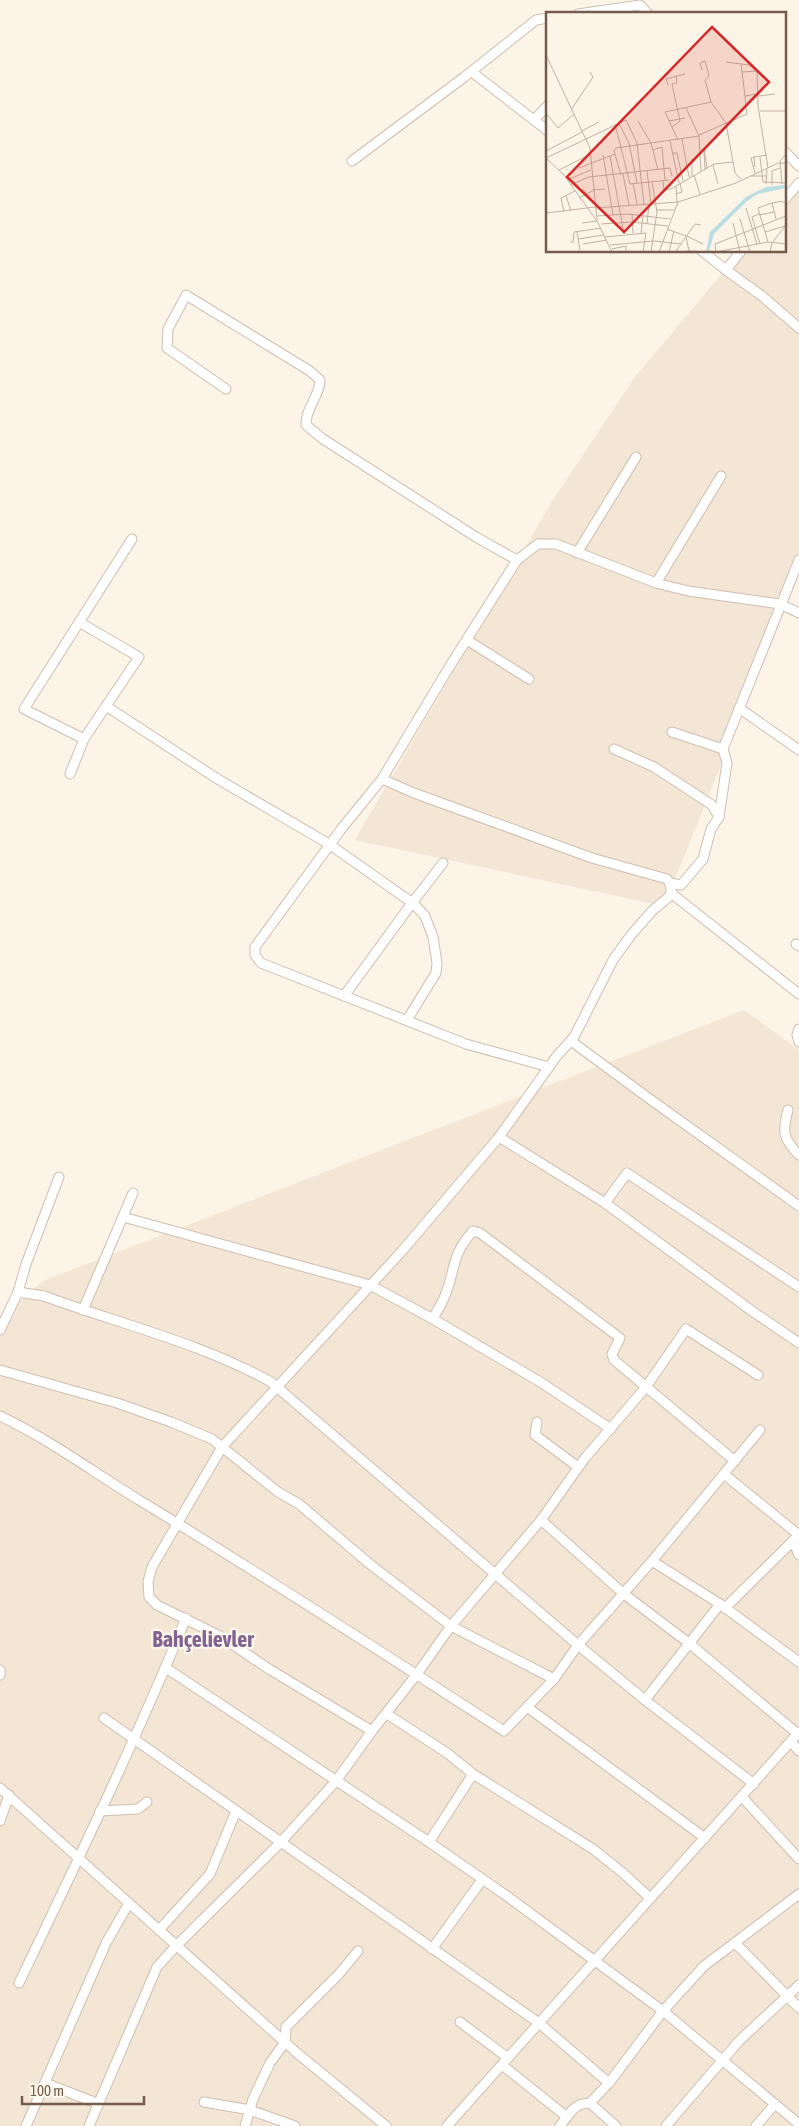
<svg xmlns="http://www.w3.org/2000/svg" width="799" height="2126" font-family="'Asap Condensed',sans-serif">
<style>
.residential{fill:#f3e6d4}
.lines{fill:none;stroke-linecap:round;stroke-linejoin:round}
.minor-casing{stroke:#cfbeaf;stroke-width:11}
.minor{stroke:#fff;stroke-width:9}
.labels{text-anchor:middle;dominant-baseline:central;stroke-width:4.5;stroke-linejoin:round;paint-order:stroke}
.district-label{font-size:22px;font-weight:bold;fill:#826391;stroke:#fff8ec}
.inset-road{fill:none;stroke:#c2b2a3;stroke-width:1}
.view{fill:#d62828;fill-opacity:0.15;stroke:#d62828;stroke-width:2.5}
.inset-edge{fill:none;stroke:#745b4b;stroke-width:2.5}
</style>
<rect width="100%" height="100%" fill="#fcf4e6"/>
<!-- residential -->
<g class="residential">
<path d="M799,183V572L664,906L355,840L553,500L635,377L741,251H785V199Z"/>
<path d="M744,1010L799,1050V2126H0V1318L43,1281Z"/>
</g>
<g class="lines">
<!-- minor casing -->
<g class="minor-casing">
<g id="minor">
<path d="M578,14L640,5L648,14"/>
<path d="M472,72L548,131"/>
<path d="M534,120L548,105"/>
<path d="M785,152L799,166"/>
<path d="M352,161L463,78L536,20L548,18"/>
<path d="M785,199L799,183"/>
<path d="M702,251L726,270L741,251"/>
<path d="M726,270L762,296L799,328"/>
<path d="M226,389L167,348L168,329L186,295L310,371L320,380C320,396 305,409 306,425L323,439L476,537L517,560"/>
<path d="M577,553L636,457"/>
<path d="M656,583L721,476"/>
<path d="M79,622L139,657L106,706L216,778L329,844L414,904L425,916L433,937L437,963L436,973L407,1020"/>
<path d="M467,640L529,679"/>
<path d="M739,708L799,750"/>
<path d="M672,732L723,749"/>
<path d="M84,739L24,709L132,539"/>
<path d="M614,749L654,767L712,805L719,817"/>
<path d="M70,774L84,739L106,706"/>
<path d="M670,883L681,885L703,859L711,829L719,817L727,763L723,749L799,560"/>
<path d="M671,893L799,994"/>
<path d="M796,944L799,946"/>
<path d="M344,996L412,903L443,863"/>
<path d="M799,1029L797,1035L799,1042"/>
<path d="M571,1041L647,1097L799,1206"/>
<path d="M549,1067L466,1044L261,963L255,955V947L342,828L382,779L448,669L517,560L538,544H556L656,583L688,591L780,604L799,613"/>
<path d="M788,1110C782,1132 783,1139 799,1155"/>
<path d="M499,1137L605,1203L752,1311L799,1343"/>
<path d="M605,1203L627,1173L799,1287"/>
<path d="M123,1217L370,1285L433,1319L542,1383L611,1429"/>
<path d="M18,1292L26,1264L59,1177"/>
<path d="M83,1310L133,1193"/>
<path d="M433,1319C436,1312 441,1305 444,1298C456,1271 450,1256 473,1231L480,1233L620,1338L612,1354L614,1360L735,1461"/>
<path d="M0,1330L18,1292L44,1296C120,1324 201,1343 271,1382L578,1645L645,1700L754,1784"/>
<path d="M0,1370L117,1403L171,1422L212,1439L278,1492L299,1504L371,1565L451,1626L554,1679"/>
<path d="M0,1416C49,1439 93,1472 139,1500C263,1575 383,1653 504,1731L554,1679L578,1645L652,1561L760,1430"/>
<path d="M537,1422L535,1435L578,1467"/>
<path d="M725,1475L799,1535"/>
<path d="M541,1520L624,1594L690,1644L798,1734"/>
<path d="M793,1541L799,1555"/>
<path d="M652,1561L720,1604L799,1662"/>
<path d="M725,1608L798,1536"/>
<path d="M166,1668L429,1842L504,1894L663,2011L799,2124"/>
<path d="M0,1670V1675"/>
<path d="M645,1700L720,1604"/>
<path d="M527,1707L705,1838"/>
<path d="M387,1714L447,1753L473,1774L593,1849L623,1873L650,1898"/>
<path d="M104,1718L539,2023L609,2083"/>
<path d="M372,1731L269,1669L220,1636L157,1605L149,1597L148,1582L152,1567L222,1447L402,1251L499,1137L556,1057L574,1037L613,960L631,935L653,910L670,896C672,891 671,884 667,879L592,858L414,793L382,779"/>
<path d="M791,1742L799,1751"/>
<path d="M0,1788L297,2053L386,2126"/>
<path d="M742,1797L799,1859"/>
<path d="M100,1811L138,1809L147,1802"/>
<path d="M0,1821L9,1795"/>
<path d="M429,1842L473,1774"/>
<path d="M159,1930L210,1874L236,1811"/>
<path d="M735,1943L799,2008"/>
<path d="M432,1949L482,1880"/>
<path d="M19,1983C77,1862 135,1742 186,1618"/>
<path d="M460,2022L508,2058"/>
<path d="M502,2065L567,2117"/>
<path d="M45,2083L99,2104"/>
<path d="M204,2102L250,2110L295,2126"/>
<path d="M590,2103L616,2126"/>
<path d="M26,2126L106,1943L129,1903"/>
<path d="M89,2126L157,1967L176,1946L280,1843L336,1781L372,1731L417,1674L451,1626L541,1520L585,1458L646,1387L686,1329L758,1375"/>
<path d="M245,2126L253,2099L270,2063L285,2042L286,2027L339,1974L358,1951"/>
<path d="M447,2126L799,1732"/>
<path d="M560,2126C569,2114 574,2103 590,2103L609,2083L663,2011L704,1966L799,1894"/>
<path d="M666,2126L739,2041L799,1985"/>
<path d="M756,2126L775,2104"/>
</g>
</g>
<!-- minor -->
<use href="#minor" class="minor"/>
</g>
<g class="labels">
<!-- district labels -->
<g class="district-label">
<text x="203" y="1639">Bahçelievler</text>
</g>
</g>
<!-- overview -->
<g transform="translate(546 12)">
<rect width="240" height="240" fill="#fcf4e6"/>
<path d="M240,173V176L212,182L200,190L168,222L163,240H160L164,220L200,185L220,175Z" fill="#bbdee5"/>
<path class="inset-road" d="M0,43L44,136L51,208M180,50L203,53L211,59L212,94L222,156M195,52L199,84L211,82M156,58L154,51L159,49L163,64L159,68L165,90L180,111L189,161L195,167M196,60L211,59M122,73L120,67L139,62M212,84L229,82M25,98L47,65L44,60M214,99H240M0,101L12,116L28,102M92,109L105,131L112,158M123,109L139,106M72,110L83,131L91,171M69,112L84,172L123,168M126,115L134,109L126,72L131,71L130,64M36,119L53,110M153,123L201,102L199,84M153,124L155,159M136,127L143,165M132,128L119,100L165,90M124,129L133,171M158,136L161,156M107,138L116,135L119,168M0,139L36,120M158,139L159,157M127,141H131L137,169M57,143L67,203M64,144L78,222M208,145L205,146L209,161M214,145L217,170L240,171M0,146L80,108L91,131L98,192M0,146L18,163L51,209L36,211M167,153L172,172M209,155L208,145L221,143M33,156L69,142M13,158L45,142M101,159L105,192M77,162L83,193M75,163L68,139L70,136L153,124L140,96M148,163L154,182M205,164H221M146,165V147M21,168L45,158M117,169L118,178L125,177L168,152L187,150M87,171L91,192M220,172L221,157M236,172L234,149L240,142M24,173L43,165L124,156L126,164M226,173V159L234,156M130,174L131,190M37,177L49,191M130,182L136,180L134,171M20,184L25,199M33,186L48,178L59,177M226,191L236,189L240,192M49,196L132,190L190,171L232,151H240M200,196L211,232M111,198H128M18,200L15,186L29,179M0,201L49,195M86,202L87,221M213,202L206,205L214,232M213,203L228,200M51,204L82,202L124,207M194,207L204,240M51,209L66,240M101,211L103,192M187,211L194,240M55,212L86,210L122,214M121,217L140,224M31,220L34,238M219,220L239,214M95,221L97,204M141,224L157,232M59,225L100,221L97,240M32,227L58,223M24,230H27L28,220L55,216M222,230L212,196L226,191L230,207M37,232L61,228M64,233L108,229L135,232M66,237L80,234V240M130,239L149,212L155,213M143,239L163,240M105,240L111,200L106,170M113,240L132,190M123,240L128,219M135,240L143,239L140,225M170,240L169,232L240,204M170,240L222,230L240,232M224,240L226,231L240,213"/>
<path class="view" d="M166,15L223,70L78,220L21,165Z"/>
<rect width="240" height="240" class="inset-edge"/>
</g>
<!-- scale -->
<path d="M22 2096v8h122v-8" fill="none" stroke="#745b4b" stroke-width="2.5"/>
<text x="30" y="2096" font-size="15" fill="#745b4b" stroke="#fff8ec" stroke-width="4" paint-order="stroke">100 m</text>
</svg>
